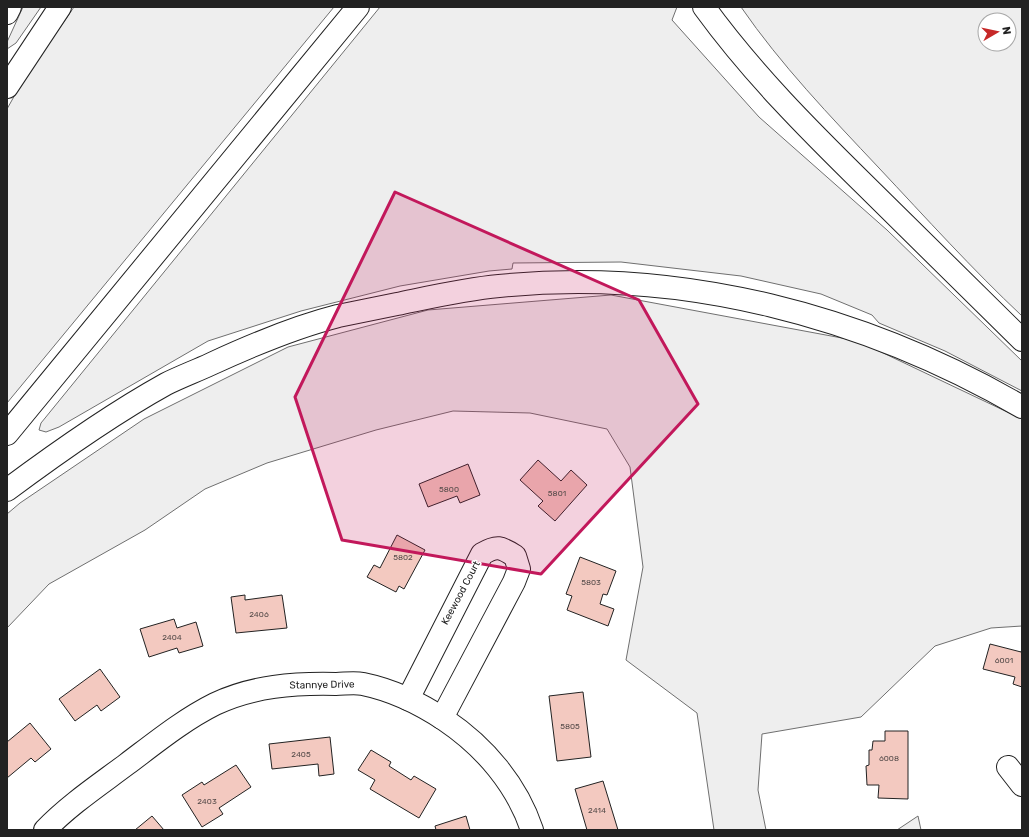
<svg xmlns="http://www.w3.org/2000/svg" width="1029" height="837" font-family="Rubik,sans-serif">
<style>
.green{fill:#eee;stroke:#6f6f6f;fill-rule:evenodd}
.building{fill:#f3c9c0;stroke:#222}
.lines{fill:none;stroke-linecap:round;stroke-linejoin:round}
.minor-casing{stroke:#222;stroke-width:24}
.highway-casing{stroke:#222;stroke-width:24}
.minor{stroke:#fff;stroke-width:22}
.highway{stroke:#fff;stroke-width:22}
.marked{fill:#c2185b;fill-opacity:0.2;stroke:#c2185b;stroke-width:3;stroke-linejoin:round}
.labels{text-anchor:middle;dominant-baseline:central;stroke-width:3;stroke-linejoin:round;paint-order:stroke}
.number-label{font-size:8px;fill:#564c4a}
.street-label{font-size:10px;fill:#222;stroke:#fff}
</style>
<rect width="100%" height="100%" fill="#fff"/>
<!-- green -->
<g class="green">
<path d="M23,7H41L16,43L7,49V42Z"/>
<path d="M74,7H334L7,403V109L21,84Z"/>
<path d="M380,7H677L672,20L759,117L887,230L1022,361V391L945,351L879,323L872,315L821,294L741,276L621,262L513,263L512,269L489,271L400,286L301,311L208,341L59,427L46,432L39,430L41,423Z"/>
<path d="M741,7H1022V316C972,269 926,218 879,168C830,116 781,65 741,7ZM985,20H1009V44H985Z"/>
<path d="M611,295L858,341L1022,419V626L991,628L935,646L861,717L762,734L758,790L766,830H714L697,713L626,660L643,567L630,467L607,429L530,413L453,411L376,430L267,463L205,489L145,530L49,584L7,628V514L20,503L144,419L288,347L428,310Z"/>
<path d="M918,816L921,830H897Z"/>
</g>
<!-- building -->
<g class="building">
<path d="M538,460L561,481L571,470L587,485L555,521L538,506L543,501L520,480Z"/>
<path d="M468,464L480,495L460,503L457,496L428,507L419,484Z"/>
<path d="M397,535L425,550L404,589L399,586L396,592L367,577L374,565L380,568Z"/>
<path d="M580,557L616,571L607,595L603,594L600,604L614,609L608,626L567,610L572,596L566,594Z"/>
<path d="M245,595V600L282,595L287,628L236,633L231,597Z"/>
<path d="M174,619L177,628L196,622L203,646L179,653L177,648L149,657L140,629Z"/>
<path d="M990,644L1021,652L1022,649V687L1013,684L1015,677L983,669Z"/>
<path d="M100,669L120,697L101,711L97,705L75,721L59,699Z"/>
<path d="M583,692L591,757L557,761L549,696Z"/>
<path d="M30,723L51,749L35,762L31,758L7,778V742Z"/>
<path d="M885,731H908V799L878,798L879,785H867L866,766L869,765V750H872L873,741H885Z"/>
<path d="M330,737L334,774L319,776L318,764L272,769L269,744Z"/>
<path d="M371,750L391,762L389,766L411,780L414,776L436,789L419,818L370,789L375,780L358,770Z"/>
<path d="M236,765L251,787L219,808L223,814L202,827L182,795L202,782L204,785Z"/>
<path d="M603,781L618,830H587L575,789Z"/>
<path d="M152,816L164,830H135Z"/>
<path d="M466,816L470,830H436L435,826Z"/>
</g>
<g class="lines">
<!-- minor casing -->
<g class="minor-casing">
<g id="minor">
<path d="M408,699L482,554C497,545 501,547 515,556L519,569L514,582L442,718"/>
<path d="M1008,767L1022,785"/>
<path d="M45,830C69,805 99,785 127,764C155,743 183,720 215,704C253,686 294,683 336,684C344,684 354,682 363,684C392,690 421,704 445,720C485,747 517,785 532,830"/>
</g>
</g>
<!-- highway casing -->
<g class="highway-casing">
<g id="highway">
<path d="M704,7C752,73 808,129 866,186C918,238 970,289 1022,340"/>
<path d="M7,13L10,7"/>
<path d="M7,87L60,7"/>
<path d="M7,434L358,7"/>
<path d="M7,490C58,452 110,415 166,384C180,377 196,371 211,364C252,345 295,327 338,316C358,312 378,308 397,304C431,297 465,289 499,286C681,267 865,316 1022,407"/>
</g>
</g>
<!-- minor -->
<use href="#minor" class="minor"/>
<!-- highway -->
<use href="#highway" class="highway"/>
</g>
<!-- marked area -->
<path class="marked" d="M395,192L639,300L698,404L541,574L342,540L295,397Z"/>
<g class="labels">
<!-- number labels -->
<g class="number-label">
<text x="449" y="489">5800</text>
<text x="557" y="493">5801</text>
<text x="403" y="557">5802</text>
<text x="591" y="582">5803</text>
<text x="259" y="614">2406</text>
<text x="172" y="637">2404</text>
<text x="1004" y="660">6001</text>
<text x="570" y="726">5805</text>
<text x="301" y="754">2405</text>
<text x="889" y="758">6008</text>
<text x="207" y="801">2403</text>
<text x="597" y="810">2414</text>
</g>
<!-- street labels -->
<g class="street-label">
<text transform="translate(461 593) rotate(-62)">Keewood Court</text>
<text transform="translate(322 685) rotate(-1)">Stannye Drive</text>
</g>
</g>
<!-- border -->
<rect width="1029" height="837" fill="none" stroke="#222222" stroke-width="16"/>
<!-- north arrow -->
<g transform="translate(997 32) rotate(81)"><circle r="19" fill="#ffffff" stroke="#a7a7a7"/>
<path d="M0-3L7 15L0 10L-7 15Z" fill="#c62828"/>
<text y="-6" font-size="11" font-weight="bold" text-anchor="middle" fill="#222222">N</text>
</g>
</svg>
